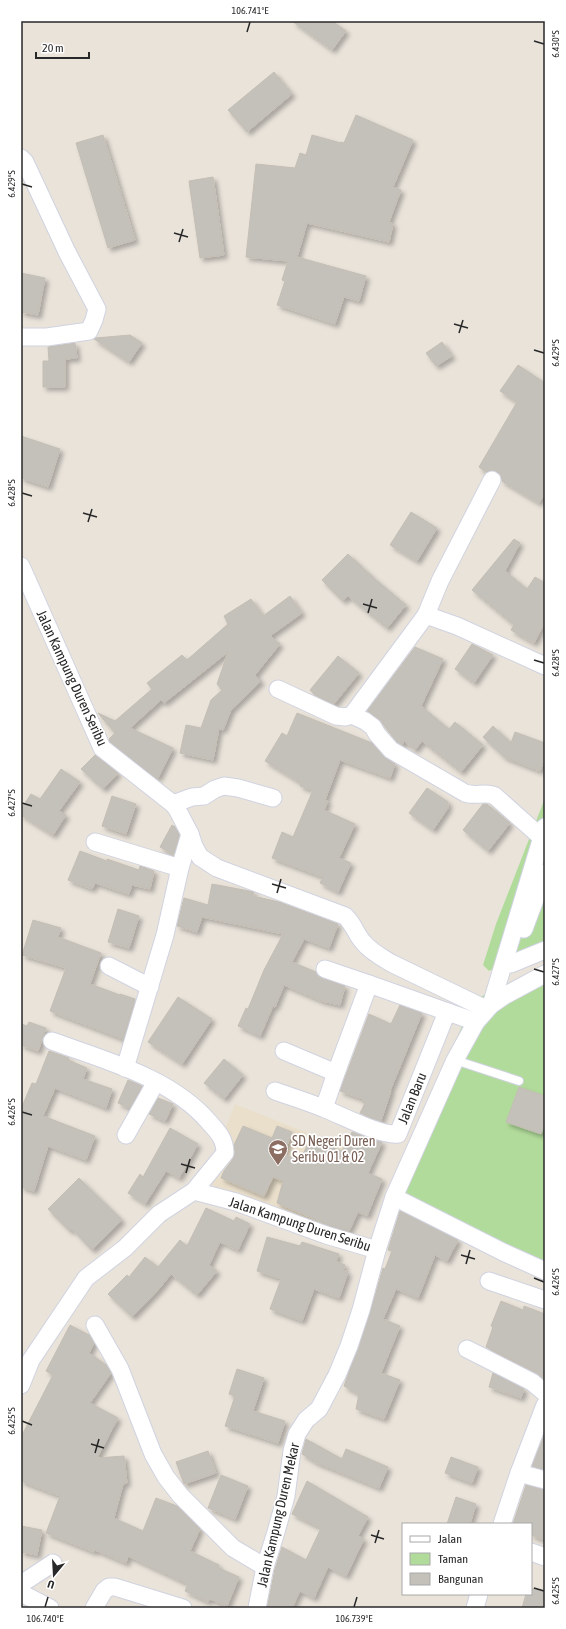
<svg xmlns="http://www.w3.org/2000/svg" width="566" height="1629" font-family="'Asap Condensed',sans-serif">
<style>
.education{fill:#eadfcb}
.green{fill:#b1db9b}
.building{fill:#c4c0ba;stroke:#c4beb4;filter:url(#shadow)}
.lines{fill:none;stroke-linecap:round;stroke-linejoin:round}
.service-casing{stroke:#d0d3e0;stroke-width:10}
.minor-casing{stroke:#d0d3e0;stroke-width:19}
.service{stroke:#fff;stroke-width:8}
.minor{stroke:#fff;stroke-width:17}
.ticks{fill:none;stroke:#282828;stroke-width:1.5}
.labels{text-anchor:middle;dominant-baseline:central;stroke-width:3.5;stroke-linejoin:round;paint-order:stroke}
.street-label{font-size:14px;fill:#282828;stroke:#fff}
.education-label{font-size:14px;fill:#785e54;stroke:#fff;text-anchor:start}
.neatline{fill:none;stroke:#282828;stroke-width:1.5}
.ticks-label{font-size:10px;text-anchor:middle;fill:#282828}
</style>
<defs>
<filter id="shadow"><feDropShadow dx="3.5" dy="3.5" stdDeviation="2" flood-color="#0004"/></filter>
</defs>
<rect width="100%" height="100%" fill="#e9e3da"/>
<!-- education -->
<path class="education" d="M235,1104L353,1151L321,1229L204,1182Z"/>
<!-- green -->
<g class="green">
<path d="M545,798V945L489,971L483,965L496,924Z"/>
<path d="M545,965V1261L496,1241L396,1191L472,1001Z"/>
</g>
<!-- building -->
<g class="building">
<path d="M292,21H332L346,31L332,50Z"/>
<path d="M274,72L292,94L247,132L228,110Z"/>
<path d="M356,115L413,140L393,187L401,190L389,222L393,224L389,242L307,223L297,257L366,276L359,301L344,297L335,324L277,305L285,281L282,280L288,261L246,257L256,164L295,168L300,153L306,155L312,135L341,143V142L344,143Z"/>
<path d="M103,135L135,240L108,248L76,143Z"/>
<path d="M213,177L224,255L200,258L189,181Z"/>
<path d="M21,273L45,278L38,315L21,312Z"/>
<path d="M130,335L142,343L129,362L94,339L96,338Z"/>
<path d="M442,342L452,356L436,366L426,353Z"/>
<path d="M75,343L77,358L65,359V387H43V361H49L48,347Z"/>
<path d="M518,365L545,383V493L539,503L502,481L501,475L497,471L492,470L486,472L479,467L517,402L500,391Z"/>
<path d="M21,436L60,449L48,487L21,478Z"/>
<path d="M411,512L437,528L417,561L390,545Z"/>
<path d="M514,539L520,543L505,571L527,589L535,577L545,583V622L534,643L511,630L514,625L472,590Z"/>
<path d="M348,554L375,579L406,605L387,628L348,596L343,601L322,580Z"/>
<path d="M290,596L302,613L270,636L280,644L255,675L261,681L231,710L223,730L219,728L213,760L180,753L186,725L201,728L211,700L222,690L217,684L228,652L164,703L161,700L130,728L173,748L158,778L153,776L110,742L109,739L115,733L98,713L115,721L152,689L147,683L182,655L187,660L228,624L224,616L251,599L263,616Z"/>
<path d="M472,644L493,655L474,683L455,669Z"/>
<path d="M415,647L443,659L421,706L449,729L455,722L483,745L461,772L422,741L415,750L404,741L402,745L397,742L379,719L367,711Z"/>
<path d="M338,656L359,673L334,704L315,695L310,690Z"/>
<path d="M297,713L372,743L384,757L395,764L390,778L340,760L325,800L328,801L324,810L355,824L339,858L351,863L338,892L320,883L323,877L272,858L282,832L293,837L313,790L300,786L301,783L265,761L282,733L287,736Z"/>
<path d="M493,726L511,743L515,732L545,743V757L540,771L504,757L483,737Z"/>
<path d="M95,755L118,773L103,789L81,769Z"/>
<path d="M61,769L80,782L59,811L66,815L53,835L21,815V809L31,794L40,799Z"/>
<path d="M427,788L448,802V808L433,830L409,813Z"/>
<path d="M112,796L136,804L126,834L102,826Z"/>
<path d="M483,804H487L510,823L488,851L463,830Z"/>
<path d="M172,825L175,827L179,835L174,855L160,847Z"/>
<path d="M80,851L107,861V859L139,870L140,866L154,871L150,889L132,885L129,894L95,883L92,889L68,880Z"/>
<path d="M212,884L249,891L254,892L253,896L279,902L338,924L329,948L304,939L292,962L316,972L322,978L345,986L340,1005L322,1001L284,985L275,1007L273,1006L260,1036L238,1026L246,1008L248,1009L264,970L283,934L202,917L197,932L177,926L184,898L208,905Z"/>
<path d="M118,909L139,916L129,948L108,942Z"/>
<path d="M33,920L61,928L58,937L101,953L90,984L120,995V994L135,999L123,1039L50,1011L66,968L22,955Z"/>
<path d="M178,997L212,1019L182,1064L148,1042Z"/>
<path d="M400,1005L422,1013L390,1091H391L381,1121L360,1113L365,1103L362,1102L363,1099L340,1091L369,1014L391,1024Z"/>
<path d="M29,1022L46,1028L38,1051L21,1045V1024L27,1026Z"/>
<path d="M49,1051L69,1058L68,1060L87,1068L83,1079L112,1089L106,1108L55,1088L43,1116L95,1136L86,1160L48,1146L34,1191L21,1187V1109L32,1083L36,1084Z"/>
<path d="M224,1059L243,1075L224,1099L204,1083Z"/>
<path d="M128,1080L142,1086L130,1108L118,1103Z"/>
<path d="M519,1087L545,1096V1123L541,1134L506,1122Z"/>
<path d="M158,1098L173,1104L165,1121L149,1114Z"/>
<path d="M243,1126L272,1138L277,1126L292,1132L284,1154L300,1161L310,1139L342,1151L352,1132L382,1142L368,1173L382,1179L367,1216L358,1212L349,1231L333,1227L277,1203L283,1181L273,1177L264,1196L221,1178L224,1171L233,1159L235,1152L234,1145Z"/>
<path d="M170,1128L198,1144L179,1178L166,1171L145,1204L128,1193L140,1174L143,1177Z"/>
<path d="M79,1178L122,1220L92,1250L72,1229L70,1231L48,1209Z"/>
<path d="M206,1208L234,1221L236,1217L250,1224L238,1250L220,1242L209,1265L217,1271L197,1295L171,1274L159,1289L132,1317L108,1294L127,1275L129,1277L145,1257L158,1267L180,1240L187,1246Z"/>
<path d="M400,1211L458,1240L447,1261L435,1255L418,1298L396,1289L383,1319L400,1326L381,1373L400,1380L384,1419L356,1409L359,1394L344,1386L370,1313L383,1268L385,1269L392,1251L388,1250Z"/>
<path d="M267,1237L300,1246L302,1242L339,1254L336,1261L345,1265L343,1270L348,1272L339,1298L314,1289L302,1321L270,1309L281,1279L257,1271Z"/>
<path d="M501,1301L523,1310L524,1306L545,1314V1377L486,1347L493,1327L491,1326Z"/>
<path d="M70,1325L89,1335L94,1343L89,1353L106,1365L111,1373L90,1403L118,1418L97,1458L124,1456L127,1483L123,1484L114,1518L143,1531L156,1498L177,1506L200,1529L190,1551L219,1565L217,1567L239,1577L227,1606L210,1599L208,1602L185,1591L188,1584L128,1556L126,1563L95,1550L94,1552L46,1533L60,1496L21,1481V1437L53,1375L46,1371Z"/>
<path d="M237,1369L264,1378L253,1411L285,1421L278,1443L225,1426L235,1396L229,1394Z"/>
<path d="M493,1373L524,1389L521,1398L489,1387Z"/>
<path d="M545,1433V1470L532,1466Z"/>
<path d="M306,1439L342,1459L346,1449L388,1467L379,1488L315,1462L302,1454Z"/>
<path d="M208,1451L216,1473L184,1484L176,1462Z"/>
<path d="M451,1457L478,1467L472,1483L445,1473Z"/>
<path d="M221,1475L248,1486L235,1519L208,1508Z"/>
<path d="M307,1481L368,1517L358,1536L364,1539L346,1576L328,1567L314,1598L300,1591L292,1608H267L275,1569L282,1547L306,1560L321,1528L292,1514Z"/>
<path d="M526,1485L545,1490V1540L531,1535V1524H513Z"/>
<path d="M456,1497L476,1504L470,1524H447Z"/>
<path d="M21,1526L42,1530L37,1555L21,1552Z"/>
<path d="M531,1588L545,1591V1608H522L526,1594H531Z"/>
</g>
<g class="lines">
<!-- service casing -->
<g class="service-casing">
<path id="service" d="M455,1060L519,1081"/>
</g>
<!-- minor casing -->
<g class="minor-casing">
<g id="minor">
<path d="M21,158L25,162L67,252L97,309L94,320L89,331L47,337H21"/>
<path d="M21,566L102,748L173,804L177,809L190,834L194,846L200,857L217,868L345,916C353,923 356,934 363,942C370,951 381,957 391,963L486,1009"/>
<path d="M426,615L440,581L492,480"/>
<path d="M278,689L336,716L345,717L352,715L426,615L457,626L545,666"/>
<path d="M352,715L365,721L373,727L377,734L391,750L465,793C475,797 486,791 495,796L541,837"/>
<path d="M173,804L192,797L204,796L215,789L224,786L238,788L273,798"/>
<path d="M95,842L180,868"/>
<path d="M524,929L545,873"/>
<path d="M511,964L545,950"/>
<path d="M109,966L150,987"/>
<path d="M325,969L369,984"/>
<path d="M491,1005L545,827"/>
<path d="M284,1051L336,1073"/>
<path d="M125,1068L165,935L180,868L190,834"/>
<path d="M275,1091C292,1097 309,1102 325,1109C343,1116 380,1136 398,1134L447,1012"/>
<path d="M324,1108L336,1073L369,984L476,1022"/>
<path d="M126,1135L156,1082"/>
<path d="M194,1191L236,1202L326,1235L377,1250L394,1197L455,1060L476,1022L491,1005L504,996L545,974"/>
<path d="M394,1197L503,1252L545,1271"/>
<path d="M489,1281L545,1300"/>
<path d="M95,1325L120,1369L153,1454L166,1477L180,1495L233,1548L265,1567"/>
<path d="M467,1349L532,1382L545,1393"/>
<path d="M21,1385L31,1360L86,1278L125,1248L159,1214L194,1191L225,1153C225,1139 218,1132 209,1122C170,1077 106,1061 52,1041"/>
<path d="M519,1473L545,1480"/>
<path d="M502,1524L519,1473L545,1405"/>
<path d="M531,1552L545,1557"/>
<path d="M21,1584L53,1563"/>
<path d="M21,1593L50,1608"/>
<path d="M94,1608L104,1591L109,1587H115L183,1608"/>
<path d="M257,1608L265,1567L276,1532L286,1496L292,1451L297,1434L306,1420L319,1409L337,1375L349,1346L361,1310L377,1250"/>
<path d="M475,1608L479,1594"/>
</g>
</g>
<!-- service -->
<use href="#service" class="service"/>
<!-- minor -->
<use href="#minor" class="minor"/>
</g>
<!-- ticks -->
<path class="ticks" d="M247,32L250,22M534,41L544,44M22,184L32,187M174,233L188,237M179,242L183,229M454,324L468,328M459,333L463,320M534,350L544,353M22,493L32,496M83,513L97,517M88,522L92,509M363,604L377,608M368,613L372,599M534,660L544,663M22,803L32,806M272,884L286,888M277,893L281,879M534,969L544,972M22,1112L32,1115M181,1164L195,1168M186,1173L190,1159M461,1255L475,1259M466,1264L470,1250M534,1278L544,1282M22,1421L32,1425M91,1444L104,1448M95,1453L99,1439M371,1535L384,1539M375,1543L379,1530M534,1588L544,1591M45,1607L48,1597M354,1607L357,1597"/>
<!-- icons -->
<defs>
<g id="school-pin" transform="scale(1)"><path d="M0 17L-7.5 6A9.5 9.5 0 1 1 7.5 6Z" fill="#8d6e63" stroke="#fff"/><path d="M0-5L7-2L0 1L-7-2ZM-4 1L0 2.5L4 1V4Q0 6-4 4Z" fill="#fff"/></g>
</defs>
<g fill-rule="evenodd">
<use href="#school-pin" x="278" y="1149"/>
</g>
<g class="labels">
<!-- street labels -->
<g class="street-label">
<text transform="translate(72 678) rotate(65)">Jalan Kampung Duren Seribu</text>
<text transform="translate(412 1098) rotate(-68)">Jalan Baru</text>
<text transform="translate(300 1224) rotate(18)">Jalan Kampung Duren Seribu</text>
<text transform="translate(278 1515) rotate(-77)">Jalan Kampung Duren Mekar</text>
</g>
<!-- education labels -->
<g class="education-label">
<text x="292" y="1141">SD Negeri Duren<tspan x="292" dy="16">Seribu 01 &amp; 02</tspan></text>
</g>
</g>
<!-- border -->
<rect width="566" height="1629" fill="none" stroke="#ffffff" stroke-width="44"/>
<!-- legend -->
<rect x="402" y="1523" width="130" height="72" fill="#ffffff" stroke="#a9a9a9"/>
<rect x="410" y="1536" width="20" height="6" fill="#ffffff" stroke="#a9a9a9"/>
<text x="438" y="1543" font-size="12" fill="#282828">Jalan</text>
<rect x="410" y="1553" width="20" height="12" fill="#b1db9b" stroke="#a9a9a9"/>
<text x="438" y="1563" font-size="12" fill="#282828">Taman</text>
<rect x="410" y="1573" width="20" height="12" fill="#c4c0ba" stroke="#a9a9a9"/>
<text x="438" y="1583" font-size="12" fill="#282828">Bangunan</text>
<!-- north arrow -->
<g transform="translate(54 1575) rotate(198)" stroke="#ffffff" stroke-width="3" paint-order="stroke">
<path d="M0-3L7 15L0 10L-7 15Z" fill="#282828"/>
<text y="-6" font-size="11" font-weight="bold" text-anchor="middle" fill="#282828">U</text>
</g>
<!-- scale -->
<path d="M36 52v6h53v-6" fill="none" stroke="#282828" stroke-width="2"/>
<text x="42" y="52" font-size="12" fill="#282828" stroke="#ffffff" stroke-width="3" paint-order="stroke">20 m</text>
<rect x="22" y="22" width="522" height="1585" class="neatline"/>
<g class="ticks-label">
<text x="250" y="14">106.741°E</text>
<text transform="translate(555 44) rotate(-90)" y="4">6.430°S</text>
<text transform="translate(11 184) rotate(-90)" y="4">6.429°S</text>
<text transform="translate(555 353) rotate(-90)" y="4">6.429°S</text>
<text transform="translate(11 493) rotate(-90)" y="4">6.428°S</text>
<text transform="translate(555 663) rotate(-90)" y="4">6.428°S</text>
<text transform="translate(11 803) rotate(-90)" y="4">6.427°S</text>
<text transform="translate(555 972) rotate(-90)" y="4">6.427°S</text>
<text transform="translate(11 1112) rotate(-90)" y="4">6.426°S</text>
<text transform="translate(555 1282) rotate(-90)" y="4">6.426°S</text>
<text transform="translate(11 1421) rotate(-90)" y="4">6.425°S</text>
<text transform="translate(555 1591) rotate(-90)" y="4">6.425°S</text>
<text x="45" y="1622">106.740°E</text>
<text x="354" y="1622">106.739°E</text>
</g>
</svg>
